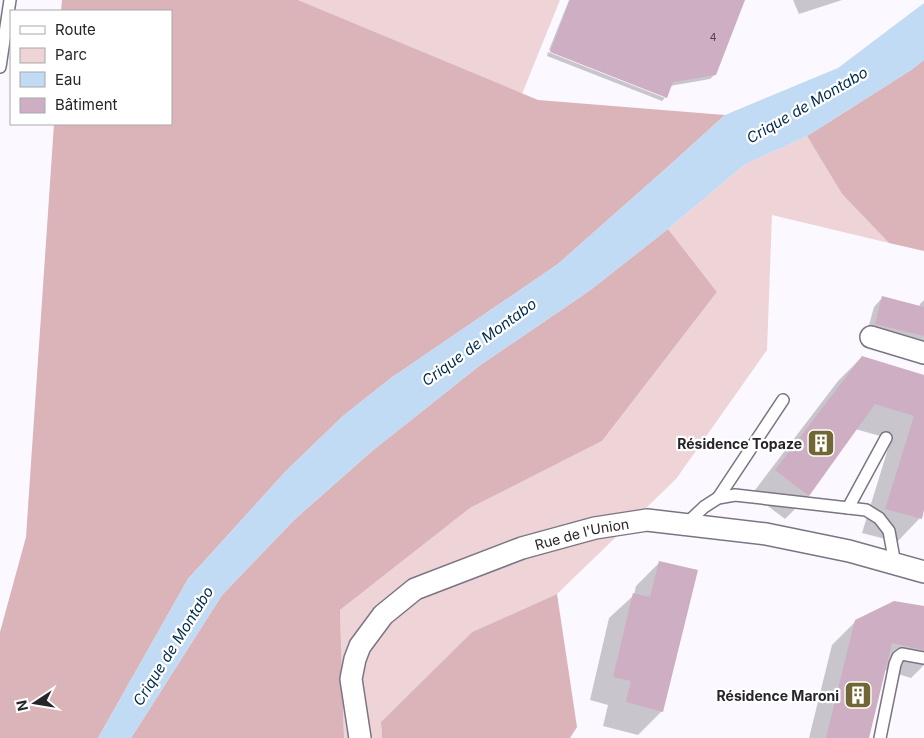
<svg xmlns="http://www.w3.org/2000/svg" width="924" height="738" font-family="Inter,sans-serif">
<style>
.green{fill:#eed4d7}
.forest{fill:#dab4b9}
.water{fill:#c1dbf4}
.shadow{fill:#0003}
.building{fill:#cdaec3}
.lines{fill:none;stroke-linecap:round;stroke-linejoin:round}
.lane-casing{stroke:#7c7484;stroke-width:14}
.street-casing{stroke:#7c7484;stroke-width:24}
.lane{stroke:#fff;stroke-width:11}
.street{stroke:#fff;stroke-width:21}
.labels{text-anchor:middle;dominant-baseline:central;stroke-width:4.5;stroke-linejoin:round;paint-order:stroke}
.number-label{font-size:11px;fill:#504650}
.poi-label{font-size:14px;font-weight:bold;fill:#27242a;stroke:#fff;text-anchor:end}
.street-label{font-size:14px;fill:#27242a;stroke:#fff}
.water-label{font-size:15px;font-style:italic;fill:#022b4c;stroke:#fff}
</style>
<rect width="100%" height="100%" fill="#fbf8ff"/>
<!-- green -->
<g class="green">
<path d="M298,0H560L522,94Z"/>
<path d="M807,136L842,194L889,243L772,215L767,350L676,479L557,594L472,632L381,722L382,738H344L340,610L470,508L602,441L717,292L668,229L744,165Z"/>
</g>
<!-- forest -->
<g class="forest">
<path d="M62,0H298L538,100L725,115L671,164L558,264L391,378L343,416L285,472L188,579L98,738H0V632L26,537L54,124H171V11H61Z"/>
<path d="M924,60V251L889,243L842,194L807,136L911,70Z"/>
<path d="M668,229L717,292L602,441L470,508L340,610L344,738H131L222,595L294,520L372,451L479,366L589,291Z"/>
<path d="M557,594L577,727L570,738H382L381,722L472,632Z"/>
</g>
<!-- water -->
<path class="water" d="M924,3V60L911,70L807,136L744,165L668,229L589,291L479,366L372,451L294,520L222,595L131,738H98L188,579L285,472L343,416L391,378L558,264L671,164L725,115L838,68Z"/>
<!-- shadow -->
<g class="shadow">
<path d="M569,0H743L715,74L710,79L670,86L666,97V96L549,50Z"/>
<path d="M793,0H842L799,14Z"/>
<path d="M548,52L665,98L662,101L547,56Z"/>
<path d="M882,298L919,307L920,304L924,300V354L867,332L874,307Z"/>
<path d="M862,357L924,376V506L920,518L897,542L862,533L891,439L855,429L809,495L785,519L752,494L838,381Z"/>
<path d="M660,562L662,711L638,735L603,726L608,705L590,700L609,618L634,595L636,586Z"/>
<path d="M924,608V665L911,678L885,670L868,738H809L832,645L856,621Z"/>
</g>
<!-- building -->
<g class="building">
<path d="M570,0H745L716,75L673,82L667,98L550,52Z"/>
<path d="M882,296L924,307V336L875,324Z"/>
<path d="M862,356L924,375V510L922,519L885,509L914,416L875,404L809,496L775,470Z"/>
<path d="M659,561L698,570L663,712L626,702L631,681L613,677L633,593L650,597Z"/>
<path d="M894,601L924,606V650L892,643L869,738H826L855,620Z"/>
</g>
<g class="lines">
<!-- lane casing -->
<g class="lane-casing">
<g id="lane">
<path d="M0,67L10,0"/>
<path d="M718,498L783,400"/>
<path d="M848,508L886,438"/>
<path d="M686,524L704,507L718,498L735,495L866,510L879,518L889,531L895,564"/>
<path d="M880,738L895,664L898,657L902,654L924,658"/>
</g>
</g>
<!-- street casing -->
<g class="street-casing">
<g id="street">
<path d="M871,337L924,353"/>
<path id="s1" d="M360,738L351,679L355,659L360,646L383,615L415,589L522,548L595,528L647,520L766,534L849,551L924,572"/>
</g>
</g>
<!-- lane -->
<use href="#lane" class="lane"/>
<!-- street -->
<use href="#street" class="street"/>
</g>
<!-- icons -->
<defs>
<g id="building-square" transform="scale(1.4375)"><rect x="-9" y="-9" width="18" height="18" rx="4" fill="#706734" stroke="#fff"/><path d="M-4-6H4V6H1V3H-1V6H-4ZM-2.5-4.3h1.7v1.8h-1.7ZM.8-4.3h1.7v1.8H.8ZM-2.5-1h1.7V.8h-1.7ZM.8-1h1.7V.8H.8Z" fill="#fff"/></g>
</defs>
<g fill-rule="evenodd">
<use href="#building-square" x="821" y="443"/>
<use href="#building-square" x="858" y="695"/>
</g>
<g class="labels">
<!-- number labels -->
<g class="number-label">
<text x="713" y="37">4</text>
</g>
<!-- poi labels -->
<g class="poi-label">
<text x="802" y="443">Résidence Topaze</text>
<text x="839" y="695">Résidence Maroni</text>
</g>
<!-- street labels -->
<g class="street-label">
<text stroke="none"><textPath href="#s1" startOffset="350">Rue de l'Union</textPath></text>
</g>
<!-- water labels -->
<g class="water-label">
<text transform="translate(807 105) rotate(-30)">Crique de Montabo</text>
<text transform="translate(479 342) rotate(-36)">Crique de Montabo</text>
<text transform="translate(173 646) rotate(-58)">Crique de Montabo</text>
</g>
</g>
<!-- legend -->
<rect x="10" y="10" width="162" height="115" fill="#ffffff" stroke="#a9a7aa"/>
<rect x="20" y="26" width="25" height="8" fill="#ffffff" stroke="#a9a7aa"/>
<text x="55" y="35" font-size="15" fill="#27242a">Route</text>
<rect x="20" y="48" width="25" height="15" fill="#eed4d7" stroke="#a9a7aa"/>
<text x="55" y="60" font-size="15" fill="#27242a">Parc</text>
<rect x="20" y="72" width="25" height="15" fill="#c1dbf4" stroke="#a9a7aa"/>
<text x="55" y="85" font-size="15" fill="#27242a">Eau</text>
<rect x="20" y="98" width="25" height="15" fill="#cdaec3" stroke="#a9a7aa"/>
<text x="55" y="110" font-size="15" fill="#27242a">Bâtiment</text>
<!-- north arrow -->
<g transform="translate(35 703) rotate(258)" stroke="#ffffff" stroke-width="4" paint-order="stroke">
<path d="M0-4L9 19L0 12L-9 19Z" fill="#27242a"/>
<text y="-8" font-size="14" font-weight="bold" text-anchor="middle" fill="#27242a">N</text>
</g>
</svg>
